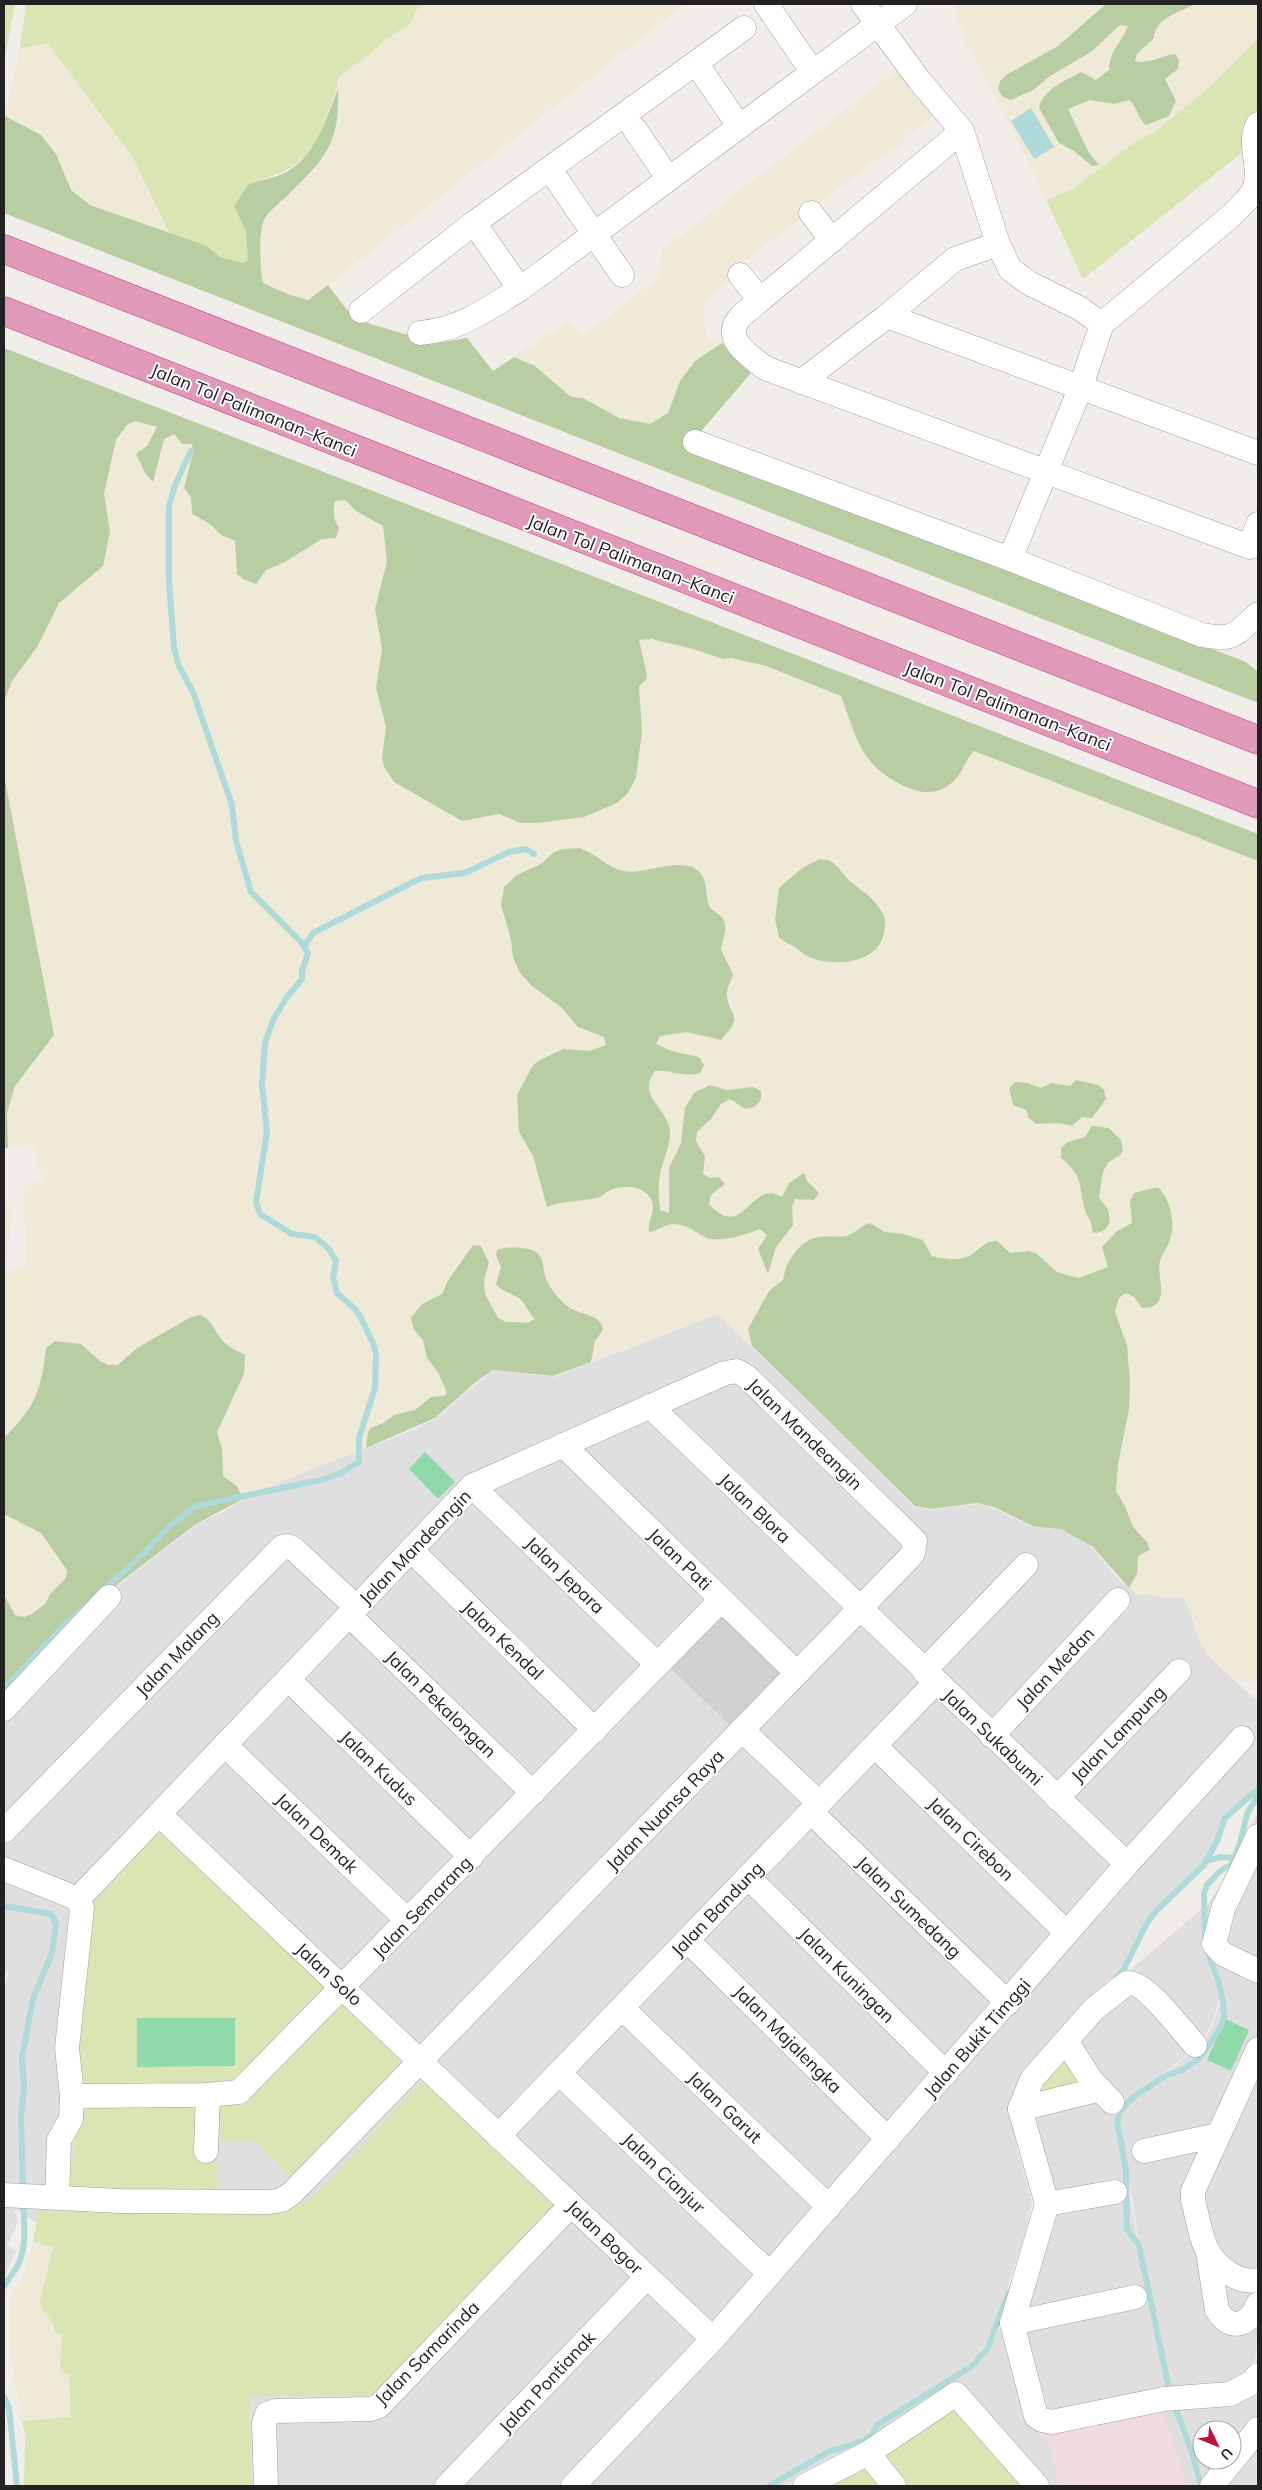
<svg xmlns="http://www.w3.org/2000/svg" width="1262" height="2490" font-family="Mulish,sans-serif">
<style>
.residential{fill:#e0dfdf;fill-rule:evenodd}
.commercial{fill:#f0dbdf}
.religious{fill:#d0d0d0}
.farmland{fill:#eeead7;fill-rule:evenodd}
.grass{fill:#d9e6b4}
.forest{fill:#b9cda2}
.pitch{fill:#8fd9aa}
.water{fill:#aedada}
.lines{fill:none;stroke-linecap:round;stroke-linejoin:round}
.stream{stroke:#aedada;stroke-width:6}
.minor-casing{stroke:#9f9f9f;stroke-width:25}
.highway-casing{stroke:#cd3890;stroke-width:29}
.minor{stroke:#fff;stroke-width:24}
.highway{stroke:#e199b8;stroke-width:28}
.labels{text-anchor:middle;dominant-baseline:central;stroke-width:4;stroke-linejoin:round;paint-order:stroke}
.street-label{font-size:18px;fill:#222;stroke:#fff}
</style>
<rect width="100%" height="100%" fill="#f1ede9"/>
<!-- residential -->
<g class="residential">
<path d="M718,1314L915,1507L932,1510L977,1504L994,1508L1035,1528L1061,1529L1070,1533L1092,1548L1121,1582L1137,1594L1183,1598L1188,1606L1199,1640L1209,1656L1258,1702V1787L1223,1817L1215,1840L1202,1864L1155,1909L1146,1922L1118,1975L1111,1979L1021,2075L1014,2094L1110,1987L1204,1907V1945L1215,1967L1220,1998L1212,2023L1202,2042L1135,2097L1117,2115L1118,2130L1137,2239L1170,2388H1220L1251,2372L1257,2359L1258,2349V2486H787L864,2445L960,2376L982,2353L999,2328L1014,2272L1027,2236L1034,2203L1017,2142L1014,2121L1016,2143L1032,2203L1025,2235L1012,2272L997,2327L980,2352L959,2375L864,2444L784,2486H252L250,2399L255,2396L373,2394L283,2236L35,2222L14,2209L18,2222L7,2245L16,2251L4,2277V1990L9,1971L4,1973V1693L81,1614L200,1522L221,1513L252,1495L306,1471L404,1434L435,1419L493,1370L554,1377ZM1202,2430H1232V2460H1202Z"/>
<path d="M1258,1812V2341L1255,2359L1250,2370L1220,2387L1171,2386L1138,2238L1119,2116L1136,2098L1203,2043L1213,2024L1222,1998L1216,1967L1206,1945V1907L1235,1864Z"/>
</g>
<!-- commercial -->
<path class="commercial" d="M1162,2409L1188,2486H1063L1060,2484L1045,2435Z"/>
<!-- religious -->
<path class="religious" d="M720,1609L785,1670L731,1726L667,1665Z"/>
<!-- farmland -->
<g class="farmland">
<path d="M424,4H685L309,300L287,294L263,283L259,259L264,219L315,169L331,143L338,126L339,108L337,79L394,34L410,24L416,10Z"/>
<path d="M955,4H1106L1058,46L1006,75L1000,81L998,89L1002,96L1032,91L1050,76L1091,52L1120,25L1128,26L1121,41L1110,54L1109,70L1096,80L1073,76L1045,94L1039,108L1059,143L1074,151L1085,162L1099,164L1089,153L1068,109L1090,100L1114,104L1129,100L1135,105L1136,113L1173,94L1165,79L1172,75L1176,54L1159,56L1143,63L1135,62L1137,54L1150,44L1154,29L1160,22L1195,4H1258V39L1210,87L1153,133L1135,142L1073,189L1046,200L1022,148L963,36Z"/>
<path d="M48,43L133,158L170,234L90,205L71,190L41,135L5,116L20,49Z"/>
<path d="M902,66L938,112L904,139L902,145L876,160L741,264L705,305L703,326L708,339H718L722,343L695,361L680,381L668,413L650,424L619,418L583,398L571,397L535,366L514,357L569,321L582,337L659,277L662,250Z"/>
<path d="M135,421L157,427L147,446L160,458L164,439L174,433L192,444L193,453L184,488L191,497L192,514L210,524L221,535L235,541L237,574L243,579L256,584L266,570L285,562L322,539H329L339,528L334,521L335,501L345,500L356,511L383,526L387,561L375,609L382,649L376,689L386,727L382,758L385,771L394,782L461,821L499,814L524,824L570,820L602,810L624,797L636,778L640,755L642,732L639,686L646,680V671L639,640L648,638L697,650L723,659L731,658L766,667L842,696L858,743L885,778L915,790L949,784L962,771L973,751L1258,861V1684L1235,1679L1210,1655L1200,1640L1189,1605L1183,1598L1146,1595L1129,1588L1137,1574L1138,1556L1147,1542L1132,1527L1125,1506L1116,1491L1118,1464L1129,1409L1130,1381L1125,1337L1115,1312L1122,1295L1130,1294L1143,1308L1162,1288L1160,1261L1171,1235L1154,1188L1146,1192L1137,1191L1130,1201L1132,1223L1121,1229L1102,1247L1108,1267L1079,1278L1057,1272L1037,1254L1029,1251L1010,1253L980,1246L967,1257L941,1259L932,1256L923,1240L904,1234L885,1232L870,1223L861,1225L848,1236L820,1237L804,1243L792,1256L784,1271L783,1280L769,1291L765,1299L752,1346L718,1313L591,1362L595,1341L603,1330L597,1318L571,1308L561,1300L547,1282L543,1264L537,1252L496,1255L501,1267L497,1280L502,1291L515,1296L522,1301L535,1319L528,1323L506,1322L498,1318L485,1294L484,1281L489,1263L470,1248L461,1264L447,1282L442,1294L414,1330L424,1340L427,1358L438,1372L447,1392L444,1396L431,1397L415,1410L394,1415L383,1423L371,1428L366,1448L306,1471L243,1499L242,1493L223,1476L222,1449L216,1432L244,1374L237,1351L223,1341L213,1326L201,1315L191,1317L168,1330L118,1365H109L101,1362L81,1344L55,1341L46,1348L43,1376L35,1402L4,1438V1205L8,1206L12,1214L6,1267L15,1270L27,1264L23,1186L43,1181L34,1143L8,1148L7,1113L15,1086L54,1035L4,775V702L12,681L37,647L59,603L103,566L104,494L113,448L120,432ZM554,852L596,855L618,870L626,872L653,867L689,865L706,884L708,903L712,910L720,915L723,941L721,950L733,973L727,991L736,1017L728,1033L713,1038L687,1032L668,1033L659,1036L656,1044L672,1051L690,1054L673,1072L664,1070L655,1071L649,1079L648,1088L651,1097L669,1128L670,1137L659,1182L660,1210L668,1213L669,1168L678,1152L684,1135L685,1108L719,1087L727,1090L745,1087L761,1100L754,1107L745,1109L730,1099L721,1104L711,1119L697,1132L696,1141L705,1156L702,1174L710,1178L718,1190L711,1195L709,1204L722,1216L730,1218L746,1210L752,1203L782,1198L804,1173L807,1181L819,1193L795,1199L792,1207L794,1216L776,1247L767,1273L761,1258L762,1241L767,1235L760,1229L751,1233L715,1240L691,1228L673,1224L664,1226L656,1231L648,1223L653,1206L650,1198L636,1187L617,1188L601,1197L565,1201L547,1207L533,1156L519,1132L517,1095L533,1065L540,1060L563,1049L589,1051L606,1046L604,1037L596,1033L586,1032L572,1021L561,1007L540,991L511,940L502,914V895L510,880L541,864ZM822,860L834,863L849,880L860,887L886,928L879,945L863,958L831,962L808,957L779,937L775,919L776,901L783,885L795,874ZM1076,1080L1098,1085L1106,1094V1099L1092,1117H1082L1076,1124L1068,1126L1059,1123L1041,1125L1018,1106L1012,1084L1020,1081L1041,1088L1053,1083L1070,1086ZM1101,1126L1109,1128L1116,1133L1119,1156L1111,1160L1105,1167L1099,1198L1108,1209L1092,1232V1219L1086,1212L1084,1199L1068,1142L1085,1137L1089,1130Z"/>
<path d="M4,1514L41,1533L67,1570L66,1578L50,1594L46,1603L32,1614L24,1617L15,1615L4,1595Z"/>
<path d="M33,2242L53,2247L39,2305L62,2334L60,2370L69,2375L71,2417L22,2421L9,2344V2319L11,2297L25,2274Z"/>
</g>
<!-- grass -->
<g class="grass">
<path d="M4,4H15L4,63Z"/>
<path d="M26,4H424L416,10L410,24L394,34L337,79C338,92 332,99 328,112C317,149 301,169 262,179L241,219L246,231L248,260L243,263L220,257L207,246L170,234L133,158L48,43L20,49Z"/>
<path d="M1258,39V114L1241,127L1248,148L1083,279L1046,200L1073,189L1135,142L1153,133L1210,87Z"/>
<path d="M163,1827L329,1987L247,2074L227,2085L81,2088L79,2011L93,1903Z"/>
<path d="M342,2001L406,2059L292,2179L256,2142L216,2141L217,2190L74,2192L69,2185L78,2120L81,2112L87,2108L245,2100L253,2095Z"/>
<path d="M1066,2058L1076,2067L1078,2084L1049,2093L1044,2090L1042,2085Z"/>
<path d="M424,2079L555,2209L380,2389L373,2394L362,2396H255L250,2399L252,2486H24L25,2436L22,2421L71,2417L69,2375L60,2370L62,2334L54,2331V2325L39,2305L53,2247L33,2242L38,2211L278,2212L304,2204L327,2183Z"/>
<path d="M956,2408L1021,2486H818Z"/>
</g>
<!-- forest -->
<g class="forest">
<path d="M1106,4H1195C1180,12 1155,18 1154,38L1137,54L1135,61C1147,65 1162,55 1176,54L1179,61L1178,69L1165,79L1176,101L1169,116L1146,125C1137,118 1138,107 1129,100L1114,104L1090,100L1068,109L1089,153L1099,165L1092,166L1074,151L1059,143L1039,108C1043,89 1065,81 1081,72L1096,80L1109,70C1109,51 1121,44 1128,26L1120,25L1091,52L1050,76L1032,91L1010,100L1002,96L998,89L1000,81L1006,75L1058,46Z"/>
<path d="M338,89C340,143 326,158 289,194C282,201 270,210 265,218C258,230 260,269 263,283L287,294L308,300L328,285L354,319L435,343L467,338L493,371L514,357L535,366L571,397L583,398L619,418L650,424L668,413L680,381L695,361L722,343L751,373L691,443L692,446L1246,662L1258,672V703L4,213L5,116L41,135L56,154L71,190L90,205L207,246L220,257L243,263L248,260L246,231L234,206L248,185C259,180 274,178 285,173C317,155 325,120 338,89Z"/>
<path d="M4,348L1258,834V861L974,751C964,762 962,776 949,785C935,794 924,794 909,788C862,769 857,740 841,696L766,666L731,658L723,659L697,650L652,639L639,640L647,675L646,680L639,686L642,732L636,778L627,794L617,803L584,817L538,823H520L499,814L462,821L394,782L384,767L382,758L386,727L376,688L382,649L375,609L387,561L383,526L356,511L345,500L335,501C333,512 333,519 339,528L336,538L322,539L285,562L266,570L256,584L243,579L237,574L235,541L221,535L210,524L192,514L191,497L184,488L193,453L192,444H182L174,434L164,439L153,482L145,473L136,454L147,446L157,427L135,421L127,425L116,440L104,494L110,532L103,566L59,603L37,647L12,681L4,702Z"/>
<path d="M4,775L54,1035L15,1086L7,1113L8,1148H4Z"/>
<path d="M579,848C596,853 608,868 623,871C644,876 690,851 703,877C707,885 706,894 708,903C710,909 714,911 718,914C731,923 723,937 721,950L733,974C732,980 727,987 727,993C727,1017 747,1012 721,1040L687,1032L660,1036L656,1044L672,1051L699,1057L704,1065L700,1073C682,1078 672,1069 655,1071C636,1096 667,1107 670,1130C671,1145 663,1160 660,1175C658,1186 659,1199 660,1210L669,1213V1168L681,1143L685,1108L694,1093L710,1085L727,1090L753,1087L761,1091V1100L754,1107L745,1109L730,1099L721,1104L711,1119L697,1132L696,1141L705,1156L703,1174L710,1178L719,1177L725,1184L711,1195L709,1204C744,1243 751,1177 782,1197L789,1183L804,1173L807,1181L819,1193L814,1200L795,1199L792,1207L793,1225L776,1247L768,1274L758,1249L767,1235L760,1229C748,1234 719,1243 707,1238C696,1233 688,1225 675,1224C665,1223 659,1231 649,1232C647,1220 657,1210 651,1199C643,1185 622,1184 609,1191C604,1194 602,1197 596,1198C579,1202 564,1200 547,1207L533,1156L519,1132L517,1095L533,1065L540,1060L563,1049L589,1051L606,1045L604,1037L578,1027L561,1007L532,986L520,973L513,957L511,940L501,905L504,887L517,875L541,864L554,852L562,849Z"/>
<path d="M818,860C836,857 839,872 851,882C863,891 875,899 883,914C887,923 885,931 882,940C871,965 830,967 807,956C803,954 799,950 795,947C789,943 783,942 779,937L775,919L779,888L802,868Z"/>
<path d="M1076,1080L1098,1085L1104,1090L1106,1099L1092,1118L1082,1117L1072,1126L1059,1123L1036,1124L1029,1118L1026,1110L1013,1105L1009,1088L1015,1082L1028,1083L1041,1088L1052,1083L1070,1086Z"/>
<path d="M1092,1126L1109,1128L1121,1140L1123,1150C1120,1159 1110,1158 1106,1166C1101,1174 1101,1189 1099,1198L1108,1209L1110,1222L1105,1230L1097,1233L1092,1232C1092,1217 1088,1220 1085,1210C1078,1184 1084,1177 1061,1158V1148L1068,1142L1085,1137Z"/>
<path d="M1154,1188H1159C1170,1200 1176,1223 1170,1239C1168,1247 1163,1253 1160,1261C1156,1277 1173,1308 1142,1308L1134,1297L1126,1293L1119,1298L1115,1312L1127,1345L1130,1381L1129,1409L1118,1464L1116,1491L1125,1506L1133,1527L1147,1542L1150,1550L1138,1556L1137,1574L1129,1588L1093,1547L1061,1529L1035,1527L994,1507L977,1503L932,1509L915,1506L752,1346L748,1329L769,1291L783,1280C785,1263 799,1240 819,1237C827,1235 838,1238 846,1236C854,1234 860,1226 870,1223L885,1232L904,1234L923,1240L932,1256C943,1259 958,1261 969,1256C980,1250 983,1241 997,1241L1010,1253L1029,1251L1037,1254L1057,1272L1079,1278L1108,1267L1102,1247L1117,1231L1132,1223L1130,1201L1134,1193Z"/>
<path d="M473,1245L481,1246L489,1263L484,1280L485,1294L498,1318L506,1322H514L528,1323L535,1319C529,1313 526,1305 520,1299C512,1293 503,1293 496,1284L501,1267L496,1255L497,1250C507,1246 534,1246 540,1256C544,1262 543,1269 545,1275C548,1287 560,1301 570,1308C582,1315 601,1314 603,1330L595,1341L591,1362L553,1376L493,1370L477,1381L435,1418L366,1448L368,1432L371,1428L383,1423L394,1415L415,1410L431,1397L444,1396L447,1393L438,1372L427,1358L423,1340L414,1330L411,1318L422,1304L442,1294L447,1282Z"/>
<path d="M200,1315C213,1320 215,1333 224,1342C230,1348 238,1351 245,1355L244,1374L217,1432L222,1449L223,1476L237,1486L243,1499L196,1524L80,1613L10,1687L4,1684V1595L15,1615L24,1617L32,1614L46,1603L50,1594L66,1578L67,1570L41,1533L4,1514V1438C35,1407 41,1392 46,1348L55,1341L81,1344L101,1362L109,1365H118L137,1348L191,1317Z"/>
</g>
<!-- pitch -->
<g class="pitch">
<path d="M425,1452L455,1482L438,1499L409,1469Z"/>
<path d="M137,2018H235V2066L137,2067Z"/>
<path d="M1225,2019L1249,2030L1231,2071L1207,2060Z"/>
</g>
<!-- water -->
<path class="water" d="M1031,108L1054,147L1034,159L1011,121Z"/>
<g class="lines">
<!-- stream -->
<g class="stream">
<path d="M304,947L313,933L421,878L465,873L509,852L526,849L534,854"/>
<path d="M102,1591L146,1551L171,1525L196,1506L321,1480L339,1474L359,1462V1438L375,1388L376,1354L373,1343L360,1316L354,1308L337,1293L333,1278L336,1261L329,1249L315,1237L292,1234L260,1214L256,1202L267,1132L262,1084L265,1043L274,1018L287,997L302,979V971L308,953L302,943L251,892L236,841L232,805L193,692L179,666L174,648L169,580V506L175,485L191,451"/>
<path d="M4,1689L65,1624L84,1608"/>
<path d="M1206,1861L1221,1857L1234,1858"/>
<path d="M4,1906L51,1914L56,1923L52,1953L33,1999L22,2057L24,2087L21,2117L23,2191"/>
<path d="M1116,1978L1124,1969L1147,1923L1157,1910L1204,1865L1217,1841L1225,1818L1258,1789"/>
<path d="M4,2286C8,2279 15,2271 19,2263C27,2244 24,2221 23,2201"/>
<path d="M4,2397L9,2408L17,2486"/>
<path d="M769,2486L828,2452L862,2441L872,2435L877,2425L972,2366L987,2349L1009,2292"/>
<path d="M1201,2486L1192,2452L1170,2394L1139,2245L1127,2229L1126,2170L1117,2122L1120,2112L1132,2098L1165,2076L1182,2070L1199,2059L1220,2028L1224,2017L1223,2002L1219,1983L1205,1945L1204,1893L1207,1885L1220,1871L1232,1864L1240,1843L1247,1814L1258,1795"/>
</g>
<!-- minor casing -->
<g class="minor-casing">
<g id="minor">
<path d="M766,4L812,71"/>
<path d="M863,4L919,80L962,131L998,244L1010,269L1029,283L1079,308L1102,324"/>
<path d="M696,63L739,126"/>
<path d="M634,128L668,178"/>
<path d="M962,131L741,316C721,339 748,354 765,368L1250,547L1258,524"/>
<path d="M558,181L622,275"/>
<path d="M811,213L832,240"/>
<path d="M474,223L520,289"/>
<path d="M740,275L760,300"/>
<path d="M361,311L474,223L744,28"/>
<path d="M887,316L1258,453"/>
<path d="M420,333C462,329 485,310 520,289L905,4"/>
<path d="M801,382L887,316L955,259L998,244"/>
<path d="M695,442L1010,559L1202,635C1235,641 1234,635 1258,614"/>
<path d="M1010,559L1080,389L1102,324L1232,215C1240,206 1251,198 1255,187C1262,166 1247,144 1258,124"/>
<path d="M650,1406L1127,1864"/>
<path d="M563,1445L797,1673"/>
<path d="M472,1486L658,1665"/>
<path d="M411,1550L595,1730"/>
<path d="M349,1615L533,1793"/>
<path d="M924,1671L1026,1565"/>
<path d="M288,1679L471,1857"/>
<path d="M4,1709L109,1597"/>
<path d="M742,1730L819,1803"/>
<path d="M992,1736L1118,1600"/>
<path d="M225,1745L408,1921"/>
<path d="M875,1746L1067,1933"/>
<path d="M1057,1798L1179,1671"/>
<path d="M811,1812L1008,2003"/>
<path d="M159,1814L713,2339"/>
<path d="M4,1831L282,1547L288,1546L295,1550L356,1607"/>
<path d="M1258,1836L1223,1909L1214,1944L1223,1954L1258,1971"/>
<path d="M4,1869L78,1899L82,1908L67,2048L72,2096L71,2119L59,2140L57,2197"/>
<path d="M748,1877L946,2073"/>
<path d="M687,1940L888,2139"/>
<path d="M622,2008L829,2207"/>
<path d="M1066,2041L1091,2080L1112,2102"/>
<path d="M1195,2045C1182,2031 1145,1980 1127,1983L1094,2009L1032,2079L1020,2109L1047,2204L1012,2323L1036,2416L1042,2420L1052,2422L1164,2399L1230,2394L1253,2382L1258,2375"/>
<path d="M1258,2049L1193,2191V2200C1197,2214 1201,2242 1209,2253C1219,2269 1239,2284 1258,2280"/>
<path d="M559,2073L770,2274"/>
<path d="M72,2096L208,2095L239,2092L721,1600"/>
<path d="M1020,2109L1100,2089"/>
<path d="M498,2136L936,1682"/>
<path d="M206,2151L208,2095"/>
<path d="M1144,2151L1218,2135"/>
<path d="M4,2195L119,2201L270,2202L282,2200L292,2193L909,1558L913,1553L915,1541L747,1377L737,1371L725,1373L472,1486L78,1899"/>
<path d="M1047,2204L1115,2192"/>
<path d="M1208,2253L1217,2310C1230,2332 1249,2326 1258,2304"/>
<path d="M1012,2323L1135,2297"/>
<path d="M868,2453L894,2486"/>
<path d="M266,2486L264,2423L267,2414L276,2411L371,2409L379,2406L571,2205"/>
<path d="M447,2486L647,2277"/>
<path d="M573,2486L713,2339L1127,1864L1242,1738"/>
<path d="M805,2486L868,2453L956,2394L1037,2486"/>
<path d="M1212,2486L1258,2429"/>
</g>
</g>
<!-- highway casing -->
<g class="highway-casing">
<g id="highway">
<path d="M4,249L1258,740"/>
<path d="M4,311L1258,804"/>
</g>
</g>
<!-- minor -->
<use href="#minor" class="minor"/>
<!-- highway -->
<use href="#highway" class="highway"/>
</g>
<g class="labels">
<!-- street labels -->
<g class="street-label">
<text transform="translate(254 410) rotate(22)">Jalan Tol Palimanan–Kanci</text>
<text transform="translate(631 559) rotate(21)">Jalan Tol Palimanan–Kanci</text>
<text transform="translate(1008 706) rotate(21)">Jalan Tol Palimanan–Kanci</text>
<text transform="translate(805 1434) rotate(44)">Jalan Mandeangin</text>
<text transform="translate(755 1508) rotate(44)">Jalan Blora</text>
<text transform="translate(415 1547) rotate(-46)">Jalan Mandeangin</text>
<text transform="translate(680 1559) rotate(44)">Jalan Pati</text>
<text transform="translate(565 1575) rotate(44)">Jalan Jepara</text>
<text transform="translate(503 1640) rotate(44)">Jalan Kendal</text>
<text transform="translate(177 1654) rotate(-46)">Jalan Malang</text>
<text transform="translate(1055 1668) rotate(-47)">Jalan Medan</text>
<text transform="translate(441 1704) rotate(44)">Jalan Pekalongan</text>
<text transform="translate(1118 1734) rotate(-46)">Jalan Lampung</text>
<text transform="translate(993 1737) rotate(44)">Jalan Sukabumi</text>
<text transform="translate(379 1768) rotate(44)">Jalan Kudus</text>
<text transform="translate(665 1810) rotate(-46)">Jalan Nuansa Raya</text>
<text transform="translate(317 1833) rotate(44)">Jalan Demak</text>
<text transform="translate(971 1839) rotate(44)">Jalan Cirebon</text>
<text transform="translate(422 1907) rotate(-46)">Jalan Semarang</text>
<text transform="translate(909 1907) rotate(44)">Jalan Sumedang</text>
<text transform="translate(717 1909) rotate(-46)">Jalan Bandung</text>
<text transform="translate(329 1974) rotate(43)">Jalan Solo</text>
<text transform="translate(847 1975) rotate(45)">Jalan Kuningan</text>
<text transform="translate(977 2038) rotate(-49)">Jalan Bukit Timggi</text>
<text transform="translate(788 2039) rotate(45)">Jalan Majalengka</text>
<text transform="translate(725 2107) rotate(44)">Jalan Garut</text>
<text transform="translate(664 2173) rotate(44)">Jalan Cianjur</text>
<text transform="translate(605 2237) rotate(44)">Jalan Bogor</text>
<text transform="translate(427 2353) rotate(-45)">Jalan Samarinda</text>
<text transform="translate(547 2382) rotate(-47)">Jalan Pontianak</text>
</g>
</g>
<!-- border -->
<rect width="1262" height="2490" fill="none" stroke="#222222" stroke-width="10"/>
<!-- north arrow -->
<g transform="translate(1217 2445) rotate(133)"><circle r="24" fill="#ffffff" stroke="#a7a7a7"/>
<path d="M0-4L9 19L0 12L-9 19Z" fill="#c2113d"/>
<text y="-8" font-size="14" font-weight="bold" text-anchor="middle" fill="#222222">U</text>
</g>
</svg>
